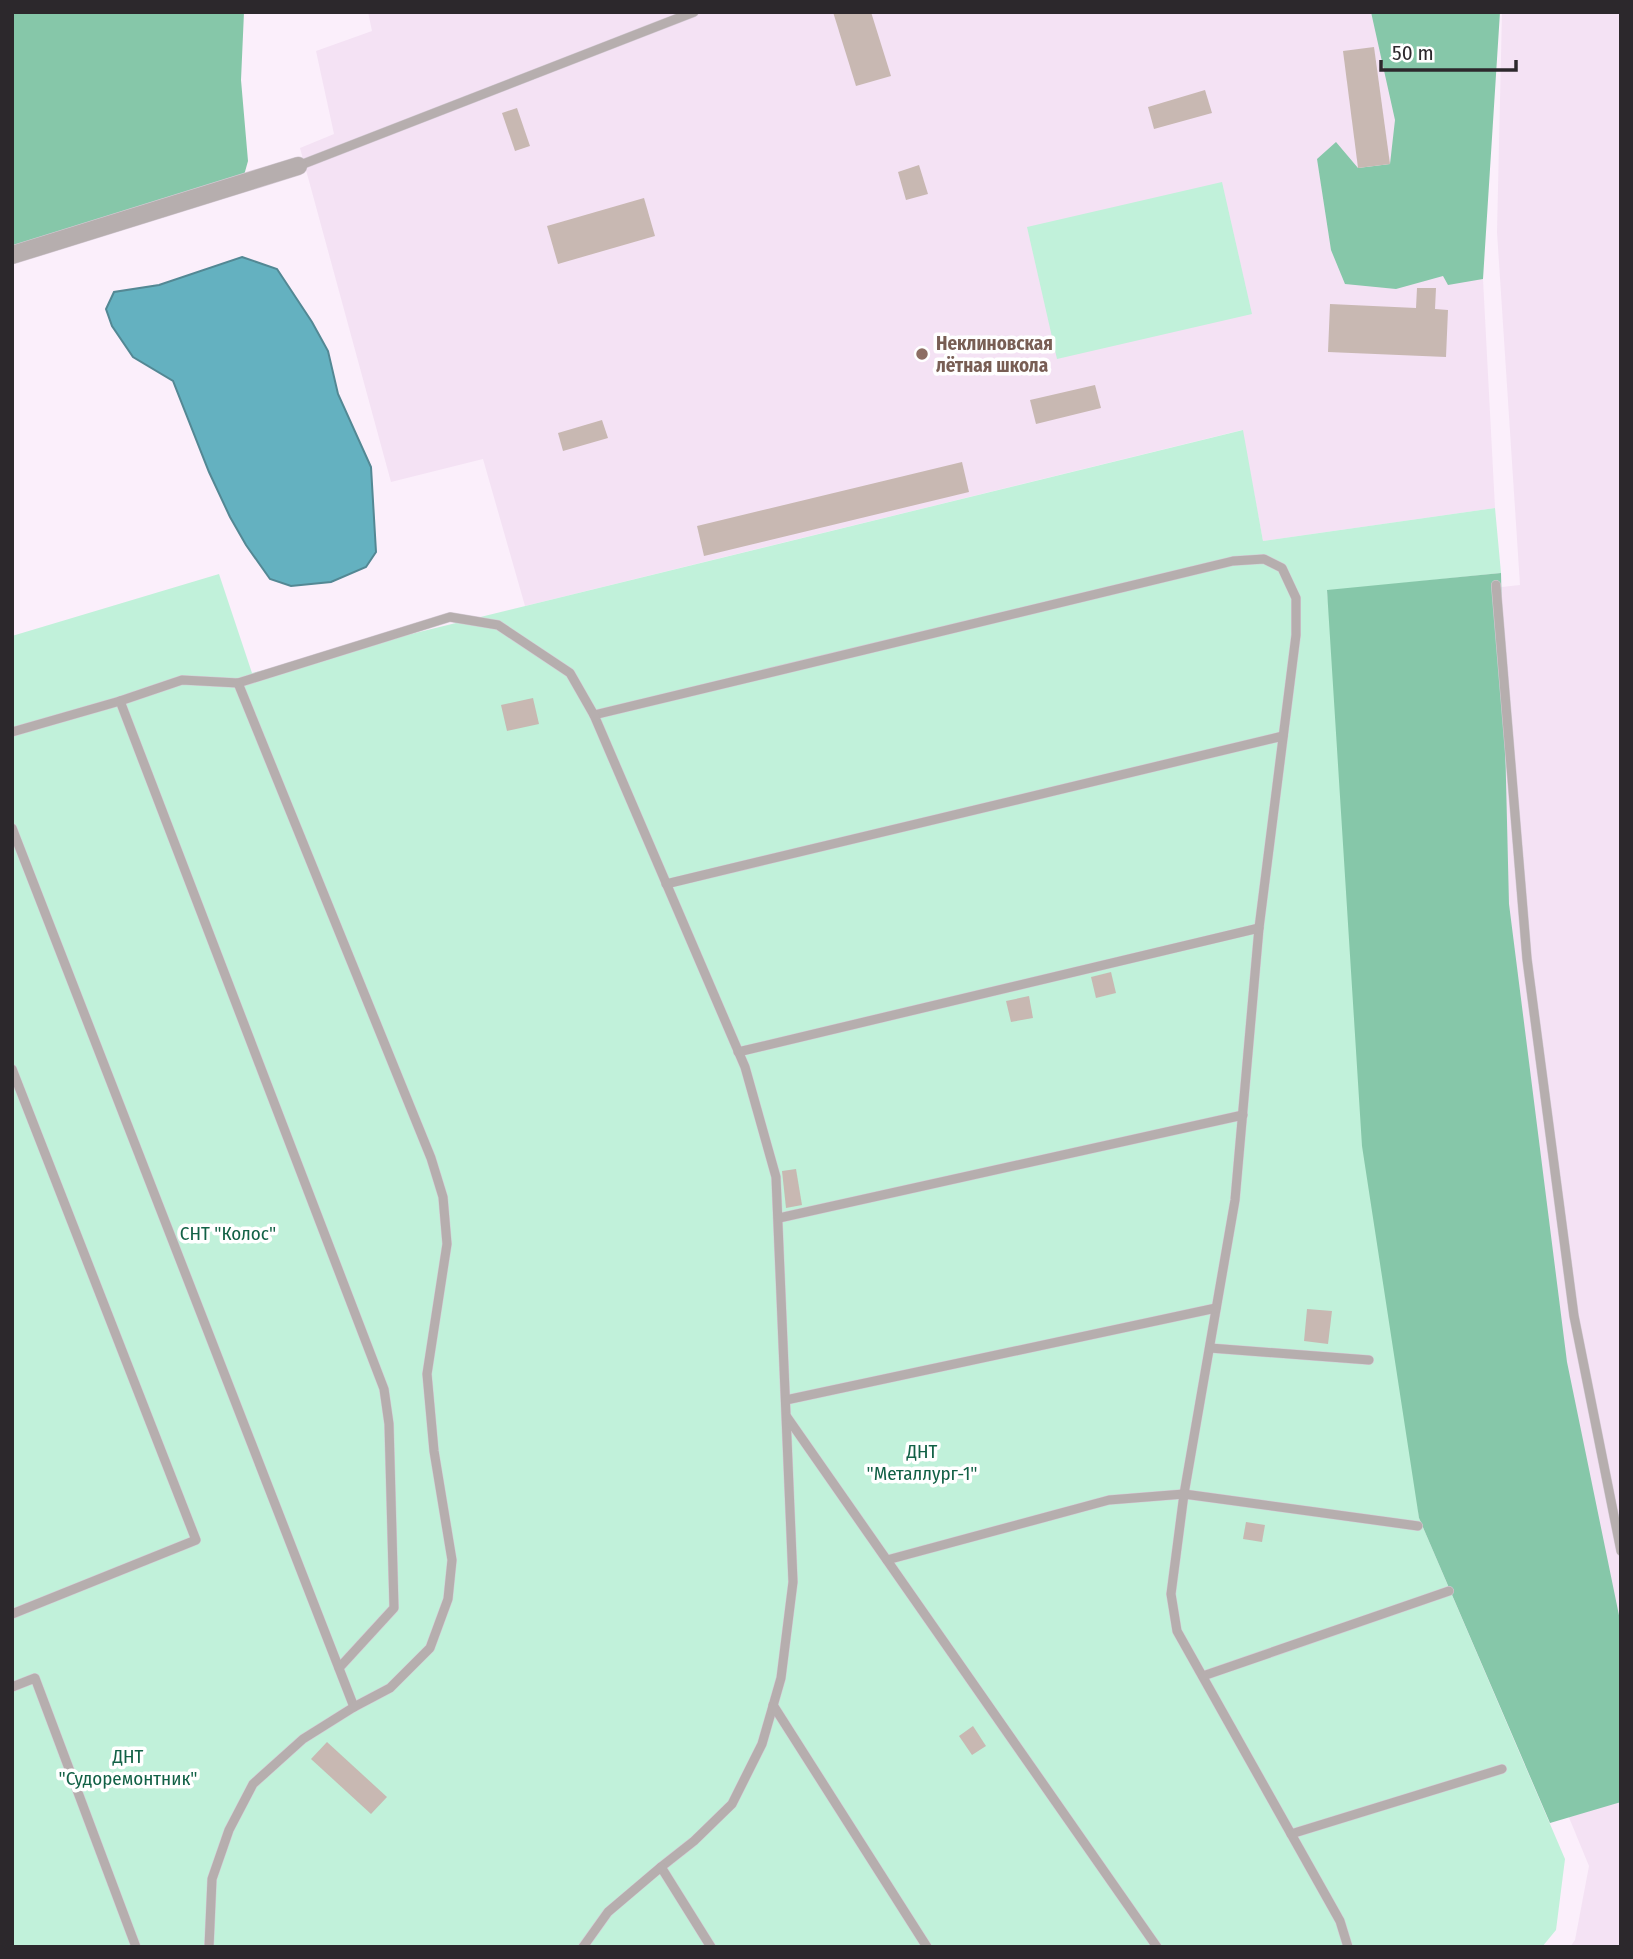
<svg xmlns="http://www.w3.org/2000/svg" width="1633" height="1959" font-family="'Fira Sans Condensed',sans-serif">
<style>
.built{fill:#f4e2f4}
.green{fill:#c1f1da}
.forest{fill:#86c7a9}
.water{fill:#64b1c0;stroke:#538894;stroke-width:2}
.building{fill:#c8b8b2}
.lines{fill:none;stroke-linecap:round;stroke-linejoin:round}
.service-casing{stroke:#d6cbd6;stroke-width:10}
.minor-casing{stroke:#d6cbd6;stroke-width:19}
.service{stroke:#b6aeae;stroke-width:9}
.minor{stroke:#b6aeae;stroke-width:18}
.education-dot{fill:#8d6e63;stroke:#fff;stroke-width:2.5}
.labels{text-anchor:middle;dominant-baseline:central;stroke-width:7;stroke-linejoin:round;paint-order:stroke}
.education-label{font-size:19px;font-weight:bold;fill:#785e54;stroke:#fff;text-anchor:start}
.park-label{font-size:19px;fill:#126146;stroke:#fff}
</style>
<rect width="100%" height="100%" fill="#fbeffb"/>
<!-- built -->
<g class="built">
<path d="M368,12H1469L1495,508L1263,541L1242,430L525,606L483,459L391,482L300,148L334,134L316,51L372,31Z"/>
<path d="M1502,12H1621V1947H1570L1575,1940L1589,1866L1471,1580L1428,595L1520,585L1497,232Z"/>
</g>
<!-- green -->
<g class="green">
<path d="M1222,182L1252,314L1057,359L1027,227Z"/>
<path d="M1243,430L1263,541L1495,508L1501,573L1327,591L1419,1518L1565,1859L1556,1930L1542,1947H12V636L219,574L252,673Z"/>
</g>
<!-- forest -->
<g class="forest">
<path d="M12,12H244L241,80L248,161L241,186L12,250Z"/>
<path d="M1371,12H1500L1483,279L1448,285L1443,276L1396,289L1345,284L1331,250L1317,159L1336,142L1358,168L1390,164L1395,120Z"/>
<path d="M1501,573L1509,904L1567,1362L1621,1625V1802L1550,1823L1419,1518L1362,1146L1327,590Z"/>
</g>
<!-- water -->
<path class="water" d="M242,257L277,269L312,322L328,351L338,394L371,467L376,552L366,567L331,582L291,586L270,579L246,545L230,517L209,472L173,381L133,357L112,326L106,309L114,292L159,285Z"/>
<!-- building -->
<g class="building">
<path d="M833,12H871L891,76L856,86Z"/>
<path d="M1374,47L1390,164L1358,168L1343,51Z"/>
<path d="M1205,90L1212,113L1154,129L1148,107Z"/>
<path d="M517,108L530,146L515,151L502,113Z"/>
<path d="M919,165L928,194L906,200L898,172Z"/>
<path d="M644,198L655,236L558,264L547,226Z"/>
<path d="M1417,288H1436L1435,309L1448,310L1446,357L1328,352L1330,304L1416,308Z"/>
<path d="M1095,385L1101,408L1036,424L1030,400Z"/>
<path d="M602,420L608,438L563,451L558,433Z"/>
<path d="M962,462L969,492L704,556L697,526Z"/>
<path d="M533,698L539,724L507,731L501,705Z"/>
<path d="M1111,972L1116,993L1096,998L1091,977Z"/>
<path d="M1029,996L1033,1018L1011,1022L1006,1001Z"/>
<path d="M796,1169L802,1205L786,1208L782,1171Z"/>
<path d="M1307,1309L1332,1311L1328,1344L1304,1341Z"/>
<path d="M1246,1522L1265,1525L1262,1542L1243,1539Z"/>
<path d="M973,1726L986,1746L972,1755L959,1736Z"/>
<path d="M327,1742L387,1797L371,1814L311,1759Z"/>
</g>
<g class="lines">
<!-- service casing -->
<g class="service-casing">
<g id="service">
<path d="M298,166L694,12"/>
<path d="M1496,585L1527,959L1574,1316L1621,1551"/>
<path d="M120,701L384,1389L389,1424L394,1608L339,1668"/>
<path d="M594,715L1233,561L1264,559L1282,568L1296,598V635L1259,928L1235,1200L1184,1494L1171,1594L1177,1631L1340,1921L1348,1947"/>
<path d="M12,732L120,701L182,680L238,683L450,617L498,625L570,673L594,715L745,1067L776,1177L793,1582L781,1678L762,1744L732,1804L694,1841L661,1867L608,1912L583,1947"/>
<path d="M12,828L354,1707"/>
<path d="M666,884L1283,736"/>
<path d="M738,1052L1259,928"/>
<path d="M12,1069L196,1540L12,1614"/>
<path d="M779,1218L1243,1115"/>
<path d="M1210,1348L1369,1360"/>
<path d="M786,1400L1216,1308"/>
<path d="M787,1417L1157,1947"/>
<path d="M887,1560L1109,1500L1184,1494L1418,1526"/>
<path d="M1203,1676L1449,1591"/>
<path d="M12,1687L35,1678L136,1947"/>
<path d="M773,1705L927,1947"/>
<path d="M1291,1834L1502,1769"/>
<path d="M661,1867L711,1947"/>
<path d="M209,1947L212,1879L229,1830L253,1784L303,1739L354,1707L390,1688L430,1648L448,1599L452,1560L434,1451L427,1374L447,1244L443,1197L431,1158L238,683"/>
</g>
</g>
<!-- minor casing -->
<g class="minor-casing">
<path id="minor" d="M12,255L298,166"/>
</g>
<!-- service -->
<use href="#service" class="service"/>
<!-- minor -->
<use href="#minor" class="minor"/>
</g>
<!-- markers -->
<circle class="education-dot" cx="922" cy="354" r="7"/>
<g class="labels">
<!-- education labels -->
<g class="education-label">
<text x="936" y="343">Неклиновская<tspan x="936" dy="22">лётная школа</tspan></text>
</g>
<!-- park labels -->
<g class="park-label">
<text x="228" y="1233">СНТ "Колос"</text>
<text x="922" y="1451">ДНТ<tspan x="922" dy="22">"Металлург-1"</tspan></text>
<text x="128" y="1756">ДНТ<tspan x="128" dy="22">"Судоремонтник"</tspan></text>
</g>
</g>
<!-- border -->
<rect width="1633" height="1959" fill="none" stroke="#2c282c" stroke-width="28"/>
<!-- scale -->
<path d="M1381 60v10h135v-10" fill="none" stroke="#2c282c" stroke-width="3.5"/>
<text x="1392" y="60" font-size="21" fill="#2c282c" stroke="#ffffff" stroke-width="5" paint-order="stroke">50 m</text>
</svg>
